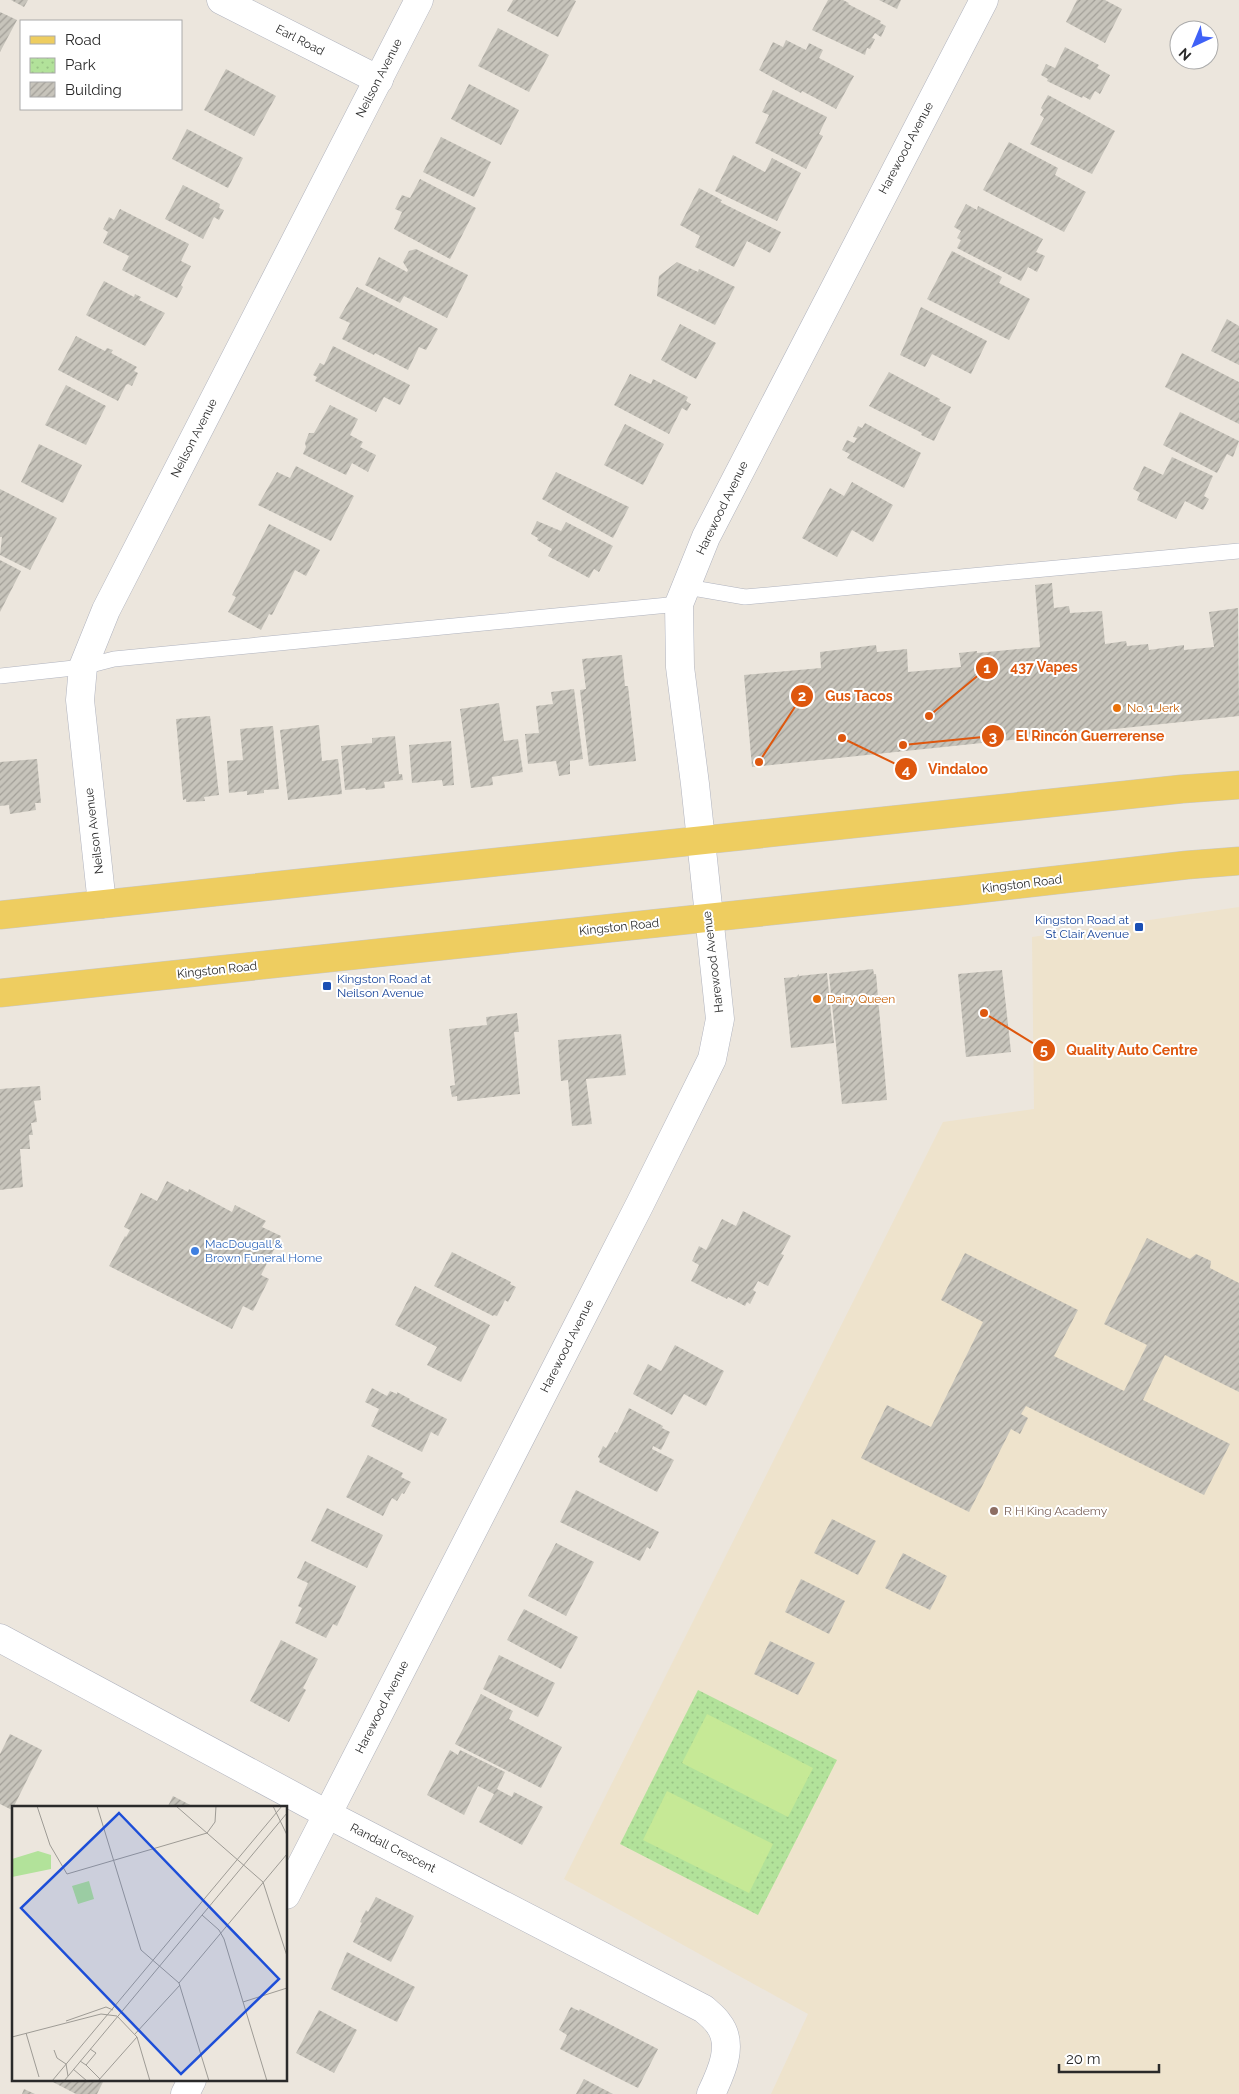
<svg xmlns="http://www.w3.org/2000/svg" width="1239" height="2094" font-family="Raleway,sans-serif">
<style>
.education{fill:#eee3cc}
.park{fill:url(#park-dots)}
.pitch{fill:#c6e996}
.building{fill:url(#building-hatch)}
.lines{fill:none;stroke-linecap:round;stroke-linejoin:round}
.lane-casing{stroke:#b0b3be;stroke-width:16}
.street-casing{stroke:#b0b3be;stroke-width:29}
.primary-casing{stroke:#c8c8c8;stroke-width:29}
.lane{stroke:#fff;stroke-width:15}
.street{stroke:#fff;stroke-width:28}
.primary{stroke:#eecd60;stroke-width:28}
.food-dot{fill:#e8710a;stroke:#fff;stroke-width:2}
.transit-dot{fill:#1a4fb4;stroke:#fff;stroke-width:2}
.shop-dot{fill:#3f7fe0;stroke:#fff;stroke-width:2}
.education-dot{fill:#8d6e63;stroke:#fff;stroke-width:2}
.labels{text-anchor:middle;dominant-baseline:central;stroke-width:4;stroke-linejoin:round;paint-order:stroke}
.street-label{font-size:12px;fill:#2a2a2a;stroke:#fff}
.food-label{font-size:12px;fill:#c56008;stroke:#fff;text-anchor:start}
.transit-label{font-size:12px;fill:#164399;stroke:#fff;text-anchor:end}
.shop-label{font-size:12px;fill:#366cbe;stroke:#fff;text-anchor:start}
.education-label{font-size:12px;fill:#785e54;stroke:#fff;text-anchor:start}
.inset-road{fill:none;stroke:#9e9b95;stroke-width:1}
.view{fill:#1d4ed8;fill-opacity:0.15;stroke:#1d4ed8;stroke-width:2.5}
.inset-edge{fill:none;stroke:#2a2a2a;stroke-width:2.5}
.leader{fill:none;stroke:#de570e;stroke-width:2}
.callout-dot{fill:#de570e;stroke:#fff;stroke-width:2}
.mark-label{font-size:15px;text-anchor:middle;font-weight:bold;fill:#fff}
.callout-label{font-size:14px;text-anchor:middle;font-weight:bold;fill:#de570e;stroke:#fff;stroke-width:4;stroke-linejoin:round;paint-order:stroke}
</style>
<defs>
<pattern id="park-dots" width="8" height="8" patternUnits="userSpaceOnUse" patternTransform="scale(1.25)"><rect width="8" height="8" fill="#b2e29a"/><path d="M2 2h.1M6 6h.1" fill="none" stroke="#99c285" stroke-width="1.8" stroke-linecap="round"/></pattern>
<pattern id="building-hatch" width="6" height="6" patternUnits="userSpaceOnUse" patternTransform="scale(1.25)"><rect width="6" height="6" fill="#c7c4bb"/><path d="M-1 1l2-2M0 6l6-6M5 7l2-2" fill="none" stroke="#a29f98"/></pattern>
</defs>
<rect width="100%" height="100%" fill="#ece6dd"/>
<!-- education -->
<path class="education" d="M1239,907V2094H771L808,2014L564,1879L943,1122L1034,1109L1032,937Z"/>
<!-- park -->
<path class="park" d="M698,1690L837,1760L758,1915L620,1844Z"/>
<!-- pitch -->
<g class="pitch">
<path d="M707,1714L813,1768L788,1817L682,1763Z"/>
<path d="M667,1791L773,1844L749,1893L643,1840Z"/>
</g>
<!-- building -->
<g class="building">
<path d="M11,0H28L24,7Z"/>
<path d="M513,0H574L576,1L558,37L507,11Z"/>
<path d="M828,0H843L849,3L848,4L881,21L880,23L886,26L881,37L875,33L872,38L875,39L870,49L867,48L865,55L812,30Z"/>
<path d="M879,0H901L897,9Z"/>
<path d="M1077,0H1105L1122,9L1105,43L1066,22Z"/>
<path d="M0,12L17,20L0,52Z"/>
<path d="M498,28L549,55L529,92L478,66Z"/>
<path d="M786,40L806,50L809,43L823,50L819,58L854,76L836,109L802,91L801,93L759,70L773,42L783,47Z"/>
<path d="M1065,47L1099,65L1097,68L1110,75L1100,94L1095,91L1090,100L1083,96L1082,98L1047,81L1048,79L1041,75L1046,64L1055,68Z"/>
<path d="M226,69L276,96L254,136L204,110Z"/>
<path d="M469,84L519,110L501,145L451,119Z"/>
<path d="M773,90L827,117L819,134L823,136L806,169L755,143L769,115L762,112Z"/>
<path d="M1048,95L1115,131L1092,174L1030,144L1044,118L1040,115L1043,110L1041,108Z"/>
<path d="M187,129L243,158L228,188L172,159Z"/>
<path d="M441,137L491,162L474,197L423,172Z"/>
<path d="M1009,142L1058,168L1055,175L1086,192L1064,232L983,190Z"/>
<path d="M733,155L765,172L772,158L801,173L777,221L715,191Z"/>
<path d="M420,179L476,208L450,259L394,229L402,212L395,209L402,195L410,198Z"/>
<path d="M183,185L220,204L219,208L224,210L219,220L214,217L203,239L165,219Z"/>
<path d="M699,188L722,200L720,202L781,232L770,253L747,241L734,267L695,247L700,236L680,225Z"/>
<path d="M966,204L977,210L978,206L1043,239L1036,252L1045,256L1037,272L1028,267L1021,281L957,248L961,240L957,238L961,231L954,227Z"/>
<path d="M120,209L189,244L181,261L191,266L181,285L183,287L177,298L122,270L129,256L103,243L108,232L103,229L109,217L114,220Z"/>
<path d="M416,249L468,275L447,318L404,296L400,303L365,285L379,257L407,272L408,270L403,262L409,251Z"/>
<path d="M952,251L1002,277L999,283L1030,299L1009,340L927,299Z"/>
<path d="M677,262L698,272L699,269L735,287L715,325L657,296L659,276Z"/>
<path d="M104,281L134,297L135,294L141,297L139,300L165,313L145,346L86,315Z"/>
<path d="M357,287L438,329L426,350L419,347L408,370L375,353L374,355L342,339L350,323L339,318Z"/>
<path d="M921,307L987,341L971,374L932,354L925,367L900,355Z"/>
<path d="M1227,319L1239,326V365L1211,351Z"/>
<path d="M680,324L716,343L696,379L661,360Z"/>
<path d="M76,336L105,351L107,348L113,350L111,353L137,367L134,371L138,373L132,386L128,384L126,385L118,401L58,370Z"/>
<path d="M333,346L410,385L400,405L384,397L376,412L315,381L317,377L313,375L320,363L324,365Z"/>
<path d="M1182,353L1239,382V424L1165,387Z"/>
<path d="M889,372L940,399L939,401L951,407L934,441L921,435L922,433L869,406Z"/>
<path d="M630,374L651,384L653,379L688,397L686,401L691,404L687,411L682,408L669,434L614,405Z"/>
<path d="M66,385L106,406L86,445L45,425Z"/>
<path d="M330,405L358,419L350,435L363,442L360,447L376,455L368,472L352,463L346,475L303,454L306,447L305,443L309,433H314Z"/>
<path d="M1180,412L1239,441L1233,457L1227,454L1217,473L1163,445Z"/>
<path d="M865,423L921,453L904,488L847,458L850,454L842,450L847,440L854,443L857,438L853,437L858,426L862,428Z"/>
<path d="M625,424L664,444L643,485L604,465Z"/>
<path d="M39,444L82,465L63,503L21,482Z"/>
<path d="M1172,457L1213,476L1204,496L1209,499L1203,510L1185,501L1176,519L1137,500L1140,493L1133,489L1144,466L1163,475Z"/>
<path d="M296,466L354,496L331,541L258,505L277,472L290,478Z"/>
<path d="M556,472L629,507L613,538L542,499Z"/>
<path d="M852,482L893,505L873,542L852,530L837,557L802,538L830,488L844,496Z"/>
<path d="M0,489L57,518L30,570L0,555L2,537H0Z"/>
<path d="M537,521L561,531L566,522L613,546L599,572L594,569L589,578L548,556L552,549L537,540L538,538L531,534Z"/>
<path d="M269,524L320,550L306,576L295,570L272,615L269,614L261,630L228,612L236,597L232,595Z"/>
<path d="M0,560L21,571L0,612Z"/>
<path d="M1052,583L1054,608L1069,606L1070,613L1102,611L1105,644L1126,641L1127,646L1148,644L1149,650L1184,645V650L1214,647L1209,612L1238,608L1239,716L752,767L744,675L821,668L820,652L876,645L877,652L907,649L908,672L961,667L959,653L977,651V653L1040,647L1035,585Z"/>
<path d="M622,655L625,686H628L636,761L589,766L580,690L586,689L582,659Z"/>
<path d="M574,689L583,759L570,761V774L559,776L556,761L528,764L525,734L539,733L536,706L553,704L551,692Z"/>
<path d="M499,703L504,741L518,739L523,772L492,777L493,785L471,788L460,709Z"/>
<path d="M210,716L219,795L204,797L205,801L186,802V799L183,800L176,719Z"/>
<path d="M319,725L322,761L338,759L342,794L288,800L280,730Z"/>
<path d="M273,726L279,789L264,790V793L247,795V791L229,793L227,761L243,760L240,729Z"/>
<path d="M395,736L399,774H402L403,780L384,782L385,788L366,790L365,788L345,790L341,746L372,743V738Z"/>
<path d="M451,741L454,785L443,786L442,780L412,783L409,745Z"/>
<path d="M37,759L41,803H35L36,810L10,814L9,805L0,806V762Z"/>
<path d="M873,969L874,974H876L887,1100L842,1104L829,974Z"/>
<path d="M1002,970L1011,1052L966,1057L958,974Z"/>
<path d="M827,973L834,1043L791,1048L784,978L796,977L799,974V976Z"/>
<path d="M517,1013L519,1032H514L520,1094L457,1101V1096L452,1097L450,1086L455,1085L449,1029L487,1025L486,1017Z"/>
<path d="M621,1034L626,1075L586,1079L592,1124L572,1126L568,1080L561,1081L558,1040Z"/>
<path d="M40,1086L41,1100L34,1101L37,1122L31,1123L33,1135H29L30,1149H20L23,1187L0,1190V1089Z"/>
<path d="M167,1181L188,1192L189,1189L232,1212L235,1205L266,1221L262,1227L281,1236L261,1275L269,1279L253,1311L243,1306L232,1329L109,1266L125,1236L126,1237L130,1230L124,1227L141,1193L157,1201Z"/>
<path d="M743,1211L791,1236L781,1254L784,1255L768,1286L758,1281L753,1290L756,1292L750,1304L747,1302L745,1306L728,1297L727,1299L691,1281L699,1265L692,1261L699,1246L706,1250L722,1219L736,1226Z"/>
<path d="M1147,1238L1190,1259L1196,1254L1211,1261L1210,1268L1239,1283V1392L1165,1355L1143,1400L1230,1444L1204,1495L1026,1406L1021,1414L1028,1418L1020,1434L1011,1429L969,1512L861,1458L887,1405L931,1427L983,1322L941,1300L965,1253L1078,1310L1054,1356L1124,1391L1147,1345L1104,1324Z"/>
<path d="M452,1252L511,1282L510,1284L516,1287L508,1302L505,1300L497,1316L494,1315L493,1316L434,1286Z"/>
<path d="M415,1286L490,1325L461,1382L427,1365L437,1347L395,1325Z"/>
<path d="M675,1345L724,1371L706,1406L684,1394L672,1415L633,1394L648,1364L661,1371Z"/>
<path d="M372,1388L387,1396L390,1391L397,1394V1392L410,1399L409,1400L447,1419L438,1436L431,1432L422,1452L371,1426L379,1409L365,1402Z"/>
<path d="M629,1408L663,1426L662,1428L670,1432L661,1450L653,1446L652,1449L674,1460L657,1492L599,1462L600,1459L598,1457L603,1446L606,1448L615,1432L617,1433Z"/>
<path d="M368,1455L403,1473L401,1477L411,1482L404,1494L402,1493L397,1501L392,1498L383,1516L346,1497Z"/>
<path d="M576,1490L659,1532L650,1549L647,1547L640,1561L560,1522Z"/>
<path d="M327,1508L383,1535L367,1568L311,1541Z"/>
<path d="M832,1519L876,1541L858,1575L814,1553Z"/>
<path d="M556,1543L594,1562L566,1616L528,1596Z"/>
<path d="M903,1553L947,1576L930,1610L885,1588Z"/>
<path d="M305,1561L356,1586L337,1626L333,1624L326,1638L295,1623L302,1608L298,1606L308,1583L297,1578Z"/>
<path d="M801,1579L845,1601L829,1634L785,1612Z"/>
<path d="M524,1609L578,1637L561,1669L507,1640Z"/>
<path d="M281,1640L318,1659L303,1688L306,1690L289,1722L250,1701Z"/>
<path d="M770,1641L815,1663L798,1695L754,1674Z"/>
<path d="M499,1655L555,1683L538,1717L483,1689Z"/>
<path d="M481,1694L513,1711L509,1719L562,1747L541,1788L455,1744Z"/>
<path d="M10,1734L42,1750L12,1810L0,1804V1754Z"/>
<path d="M450,1750L458,1755L460,1750L505,1772L497,1789L512,1797L514,1792L543,1807L522,1845L479,1822L494,1794L478,1786L464,1815L427,1795Z"/>
<path d="M173,1796L196,1808H167Z"/>
<path d="M376,1897L414,1916L391,1962L353,1942L362,1923L360,1922L366,1910L368,1912Z"/>
<path d="M347,1952L415,1987L397,2022L331,1989Z"/>
<path d="M571,2007L579,2011L580,2009L658,2049L638,2088L560,2049L567,2035L559,2030Z"/>
<path d="M319,2010L357,2030L334,2073L296,2053Z"/>
<path d="M584,2079L613,2094H576Z"/>
<path d="M49,2080H104L97,2094H76Z"/>
<path d="M24,2089L35,2094H22Z"/>
</g>
<g class="lines">
<!-- lane casing -->
<g class="lane-casing">
<g id="lane">
<path d="M687,587L745,597L1239,551"/>
<path d="M0,676L83,667L114,659L679,604"/>
</g>
</g>
<!-- street casing -->
<g class="street-casing">
<g id="street">
<path d="M221,0L379,80"/>
<path d="M102,904L80,700L83,667L106,610L419,0"/>
<path d="M0,1638L327,1814L704,2009C708,2013 714,2017 718,2023C735,2044 721,2073 711,2094"/>
<path d="M286,1895L640,1204L712,1059L720,1019L695,784L680,667L679,604L706,537L984,0"/>
<path d="M185,2094L192,2080"/>
</g>
</g>
<!-- primary casing -->
<g class="primary-casing">
<g id="primary">
<path d="M0,915L1182,789L1239,785"/>
<path d="M0,993L960,891L1187,865L1239,861"/>
</g>
</g>
<!-- lane -->
<use href="#lane" class="lane"/>
<!-- street -->
<use href="#street" class="street"/>
<!-- primary -->
<use href="#primary" class="primary"/>
</g>
<!-- markers -->
<g class="food-dot">
<circle cx="1117" cy="708" r="5"/>
<circle cx="817" cy="999" r="5"/>
</g>
<g class="transit-dot">
<rect x="1134" y="922" width="10" height="10" rx="2.5"/>
<rect x="322" y="981" width="10" height="10" rx="2.5"/>
</g>
<circle class="shop-dot" cx="195" cy="1251" r="5"/>
<circle class="education-dot" cx="994" cy="1511" r="5"/>
<g class="labels">
<!-- street labels -->
<g class="street-label">
<text transform="translate(300 40) rotate(27)">Earl Road</text>
<text transform="translate(379 78) rotate(-63)">Neilson Avenue</text>
<text transform="translate(906 148) rotate(-62)">Harewood Avenue</text>
<text transform="translate(194 438) rotate(-63)">Neilson Avenue</text>
<text transform="translate(722 508) rotate(-64)">Harewood Avenue</text>
<text transform="translate(94 831) rotate(-97)">Neilson Avenue</text>
<text transform="translate(1022 884) rotate(-7)">Kingston Road</text>
<text transform="translate(619 927) rotate(-6)">Kingston Road</text>
<text transform="translate(713 962) rotate(-97)">Harewood Avenue</text>
<text transform="translate(217 970) rotate(-6)">Kingston Road</text>
<text transform="translate(567 1346) rotate(-63)">Harewood Avenue</text>
<text transform="translate(382 1707) rotate(-63)">Harewood Avenue</text>
<text transform="translate(393 1848) rotate(27)">Randall Crescent</text>
</g>
<!-- food labels -->
<g class="food-label">
<text x="1127" y="708">No. 1 Jerk</text>
<text x="827" y="999">Dairy Queen</text>
</g>
<!-- transit labels -->
<g class="transit-label">
<text x="1129" y="920">Kingston Road at<tspan x="1129" dy="14">St Clair Avenue</tspan></text>
<text x="337" y="979" text-anchor="start">Kingston Road at<tspan x="337" dy="14">Neilson Avenue</tspan></text>
</g>
<!-- shop labels -->
<g class="shop-label">
<text x="205" y="1244">MacDougall &amp;<tspan x="205" dy="14">Brown Funeral Home</tspan></text>
</g>
<!-- education labels -->
<g class="education-label">
<text x="1004" y="1511">R H King Academy</text>
</g>
</g>
<!-- overview -->
<g transform="translate(12 1806)">
<rect width="275" height="275" fill="#ece6dd"/>
<path d="M26,45L39,49V63L0,71V53Z" fill="#b2e29a"/>
<path d="M77,75L82,93L66,98L60,80Z" fill="#b2e29a"/>
<path class="inset-road" d="M25,0L38,39L55,68L195,27L203,16L204,0M85,0L129,144L167,177L197,275M164,0L251,76L275,150M261,0L275,29M190,109L207,124L212,133L255,275M167,177L275,48M231,196L275,182M105,210L125,231L138,275M54,215L94,201L101,204M14,227L27,271M123,228L168,179M0,231L89,208L105,210M42,244L45,252L54,258L56,270M68,255L74,259L84,247L78,243M74,259L88,273M61,263L75,275M40,275L270,0M52,275L275,7M86,275L125,231"/>
<path class="view" d="M107,7L267,173L169,268L9,102Z"/>
<rect width="275" height="275" class="inset-edge"/>
</g>
<!-- callouts -->
<path class="leader" d="M929 716L987 668M759 762L802 696M903 745L993 736M842 738L906 769M984 1013L1044 1050"/>
<g class="callout-dot">
<circle cx="929" cy="716" r="5"/>
<circle cx="759" cy="762" r="5"/>
<circle cx="903" cy="745" r="5"/>
<circle cx="842" cy="738" r="5"/>
<circle cx="984" cy="1013" r="5"/>
<circle cx="987" cy="668" r="12"/>
<circle cx="802" cy="696" r="12"/>
<circle cx="993" cy="736" r="12"/>
<circle cx="906" cy="769" r="12"/>
<circle cx="1044" cy="1050" r="12"/>
</g>
<g class="mark-label">
<text x="987" y="673">1</text>
<text x="802" y="701">2</text>
<text x="993" y="742">3</text>
<text x="906" y="775">4</text>
<text x="1044" y="1055">5</text>
</g>
<g class="callout-label">
<text x="1044" y="672">437 Vapes</text>
<text x="859" y="701">Gus Tacos</text>
<text x="1090" y="741">El Rincón Guerrerense</text>
<text x="958" y="774">Vindaloo</text>
<text x="1132" y="1055">Quality Auto Centre</text>
</g>
<!-- legend -->
<rect x="20" y="20" width="162" height="90" fill="#ffffff" stroke="#aaaaaa"/>
<rect x="30" y="36" width="25" height="8" fill="#eecd60" stroke="#aaaaaa"/>
<text x="65" y="45" font-size="15" fill="#2a2a2a">Road</text>
<rect x="30" y="58" width="25" height="15" fill="url(#park-dots)" stroke="#aaaaaa"/>
<text x="65" y="70" font-size="15" fill="#2a2a2a">Park</text>
<rect x="30" y="82" width="25" height="15" fill="url(#building-hatch)" stroke="#aaaaaa"/>
<text x="65" y="95" font-size="15" fill="#2a2a2a">Building</text>
<!-- north arrow -->
<g transform="translate(1194 45) rotate(224)"><circle r="24" fill="#ffffff" stroke="#aaaaaa"/>
<path d="M0-4L9 19L0 12L-9 19Z" fill="#3f61f7"/>
<text y="-8" font-size="14" font-weight="bold" text-anchor="middle" fill="#2a2a2a">N</text>
</g>
<!-- scale -->
<path d="M1059 2064v8h100v-8" fill="none" stroke="#2a2a2a" stroke-width="2.5"/>
<text x="1066" y="2064" font-size="15" fill="#2a2a2a" stroke="#ffffff" stroke-width="4" paint-order="stroke">20 m</text>
</svg>
